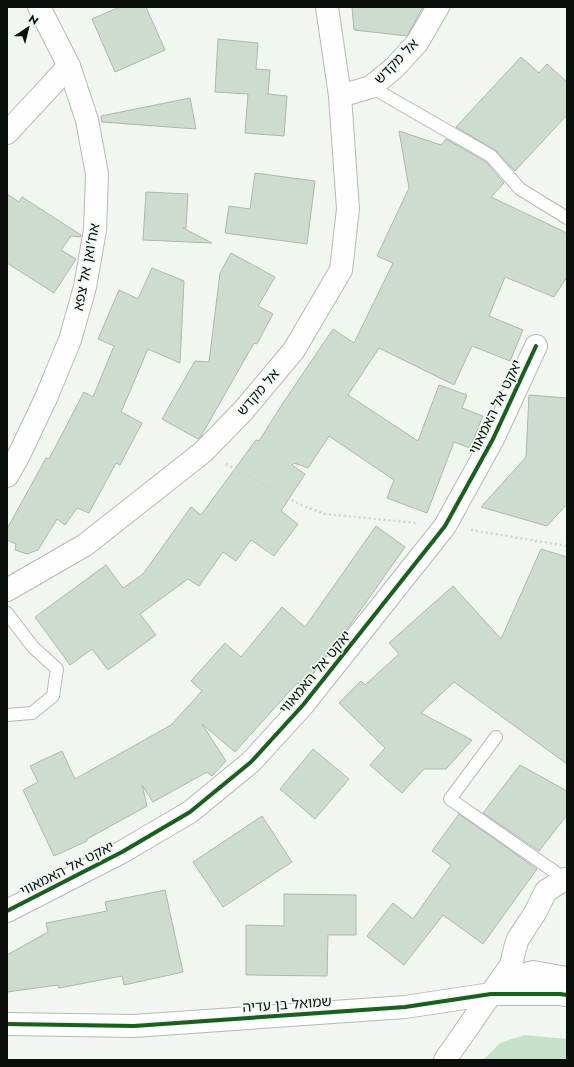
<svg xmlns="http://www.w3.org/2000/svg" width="574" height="1067" font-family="Jost,'Noto Sans Hebrew',sans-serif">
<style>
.green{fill:#c5e1c8}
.building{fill:#cddccf;stroke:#b1b5b1}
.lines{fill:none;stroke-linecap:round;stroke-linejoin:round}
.service-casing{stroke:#b6bab6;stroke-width:14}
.minor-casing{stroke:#b6bab6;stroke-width:24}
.tertiary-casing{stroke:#b6bab6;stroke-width:24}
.secondary-casing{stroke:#b6bab6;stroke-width:24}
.path{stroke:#d1d2d1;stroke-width:2.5;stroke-dasharray:2 3;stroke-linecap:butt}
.service{stroke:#fdfefd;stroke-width:12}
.minor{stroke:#fdfefd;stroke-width:22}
.tertiary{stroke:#fdfefd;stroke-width:22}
.secondary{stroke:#fdfefd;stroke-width:22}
.cycleway-casing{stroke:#eef9f0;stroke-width:6}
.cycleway{stroke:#1b5e20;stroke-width:4}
.labels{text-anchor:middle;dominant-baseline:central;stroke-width:3.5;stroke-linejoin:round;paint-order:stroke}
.street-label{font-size:14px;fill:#0b0f0c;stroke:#eef9f0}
</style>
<rect width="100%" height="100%" fill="#f1f6f1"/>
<!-- green -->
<path class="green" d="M524,1035L567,1039V1060H483L500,1043Z"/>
<!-- building -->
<g class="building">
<path d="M120,7H146L165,50L115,72L92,19Z"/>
<path d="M352,7H423L407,36L354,30Z"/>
<path d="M218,39L258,43L256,69L270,70L268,94L287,96L284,136L245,133L248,94L215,92Z"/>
<path d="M521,57L539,73L547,64L567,82V115L515,171L495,150L456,127Z"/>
<path d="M190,98L196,129L102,122L101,116Z"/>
<path d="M399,131L441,145L446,139L486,162L504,183L491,197L567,233V277L554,297L505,277L489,316L523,330L510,361L472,346L454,385L379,348L348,395L418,441L439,385L467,395L462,408L483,416L470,448L454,442L427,513L387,498L394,480L329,436L308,468L294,463L292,465L305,474L281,511L298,524L274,556L251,540L236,561L223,552L199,586L188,579L140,614L156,635L108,670L92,649L70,665L35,617L106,565L123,588L143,574L191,507L201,515L256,440L259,441L283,403L333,329L354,343L393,263L377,256L409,188Z"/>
<path d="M255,173L315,181L307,244L225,233L229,206L250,209Z"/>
<path d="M146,192L188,194L186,228H183L212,243L143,240Z"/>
<path d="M7,194L19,202L22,197L81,235V237L71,236L61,250L76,259L54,293L7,263Z"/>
<path d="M231,253L275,277L258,306L273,314L257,344L254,343L201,436L198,439L162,419L195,361L209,362L220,273Z"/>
<path d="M152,268L184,281L180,363L148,349L121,412L142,423L120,465L116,463L89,513L77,508L65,525L57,519L38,550L27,554L15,550L16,544L7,540V529L46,458L49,459L84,392L93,397L114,346L98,339L119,290L138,299Z"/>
<path d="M529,395L567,398V504L547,526L481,507L526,457Z"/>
<path d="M376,526L405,547L350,625L302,687L297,683L235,752L202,724L226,761L212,776L207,772L153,802L142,785L147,806L87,839V841L54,856L23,790L38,782L30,766L62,751L75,779L171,725L202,691L191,681L225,643L241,657L282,607L305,627Z"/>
<path d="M541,549L567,557V764L454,682L421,713L472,740L446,769H424L402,793L370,765L385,748L339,703L361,681L365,685L399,654L389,643L453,586L501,639Z"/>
<path d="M313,749L349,779L315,819L280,789Z"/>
<path d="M520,765L567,791V815L539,851L483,813Z"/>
<path d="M459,814L537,869L483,944L443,915L404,965L367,936L393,903L413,919L451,865L432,851Z"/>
<path d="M262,816L292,862L223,907L193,862Z"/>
<path d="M165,890L183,972L124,985L122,976L59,988L58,985L7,992V955L48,932L46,923L107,911L105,902Z"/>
<path d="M284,894L356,895V935H328L327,976L246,975V925L284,926Z"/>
</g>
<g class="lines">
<!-- service casing -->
<g class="service-casing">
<g id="service">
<path d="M371,87L491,156L520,189L567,218"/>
<path d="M7,613L33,647L57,669L53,696L32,713L7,715"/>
<path d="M496,737L450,799L565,879L567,880"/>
</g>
</g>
<!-- minor casing -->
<g class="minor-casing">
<g id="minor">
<path d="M340,96L371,87L394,68L417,43L438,7"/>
<path d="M7,133L69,66"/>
<path d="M7,476L19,455L46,398L70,340L85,287L95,230L97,174L87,120L69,66L39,7"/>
<path d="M7,911L122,852L190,812L251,762L303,705L445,526L493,439L536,346"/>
<path d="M493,991L511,965L515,948L518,939L535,913L546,891L565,879"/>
<path d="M445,1060L491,994"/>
</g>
</g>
<!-- tertiary casing -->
<g class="tertiary-casing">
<g id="tertiary">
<path d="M491,994L508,981L515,977L533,972L567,978"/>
<path d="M7,1024L134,1026L405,1007L491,994H560L567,995"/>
</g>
</g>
<!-- secondary casing -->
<g class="secondary-casing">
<path id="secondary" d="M7,590L85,545L203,452L243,411L294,350L341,270L348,209L340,96L327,7"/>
</g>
<!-- path -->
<g class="path">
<path d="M226,464L303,506L325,514L416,523"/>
<path d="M471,530L567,546"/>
</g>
<!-- service -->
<use href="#service" class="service"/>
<!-- minor -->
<use href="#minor" class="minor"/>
<!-- tertiary -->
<use href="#tertiary" class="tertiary"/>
<!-- secondary -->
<use href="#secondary" class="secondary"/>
<!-- cycleway casing -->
<g class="cycleway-casing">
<g id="cycleway">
<path d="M7,911L122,852L190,812L251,762L303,705L445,526L493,439L536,346"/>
<path d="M7,1024L134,1026L405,1007L491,994H560L567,995"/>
</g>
</g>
<!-- cycleway -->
<use href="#cycleway" class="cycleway"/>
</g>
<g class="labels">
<!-- street labels -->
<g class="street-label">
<text transform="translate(396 61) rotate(-46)">אל מקדש</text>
<text transform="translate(86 267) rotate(-79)">אח'ואן אל צפא</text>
<text transform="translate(258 392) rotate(-49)">אל מקדש</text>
<text transform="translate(495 407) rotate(-64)">יאקט אל האמאווי</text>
<text transform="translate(315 672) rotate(-50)">יאקט אל האמאווי</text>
<text transform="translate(67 868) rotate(-27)">יאקט אל האמאווי</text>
<text transform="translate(287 1004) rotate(-4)">שמואל בן עדיה</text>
</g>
</g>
<!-- border -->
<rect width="574" height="1067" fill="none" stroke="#0b0f0c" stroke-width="16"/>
<!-- north arrow -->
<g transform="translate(28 28) rotate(35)" stroke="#eef9f0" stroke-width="3" paint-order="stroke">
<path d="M0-3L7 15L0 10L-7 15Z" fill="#0b0f0c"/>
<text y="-6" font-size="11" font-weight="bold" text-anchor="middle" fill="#0b0f0c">N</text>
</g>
</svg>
